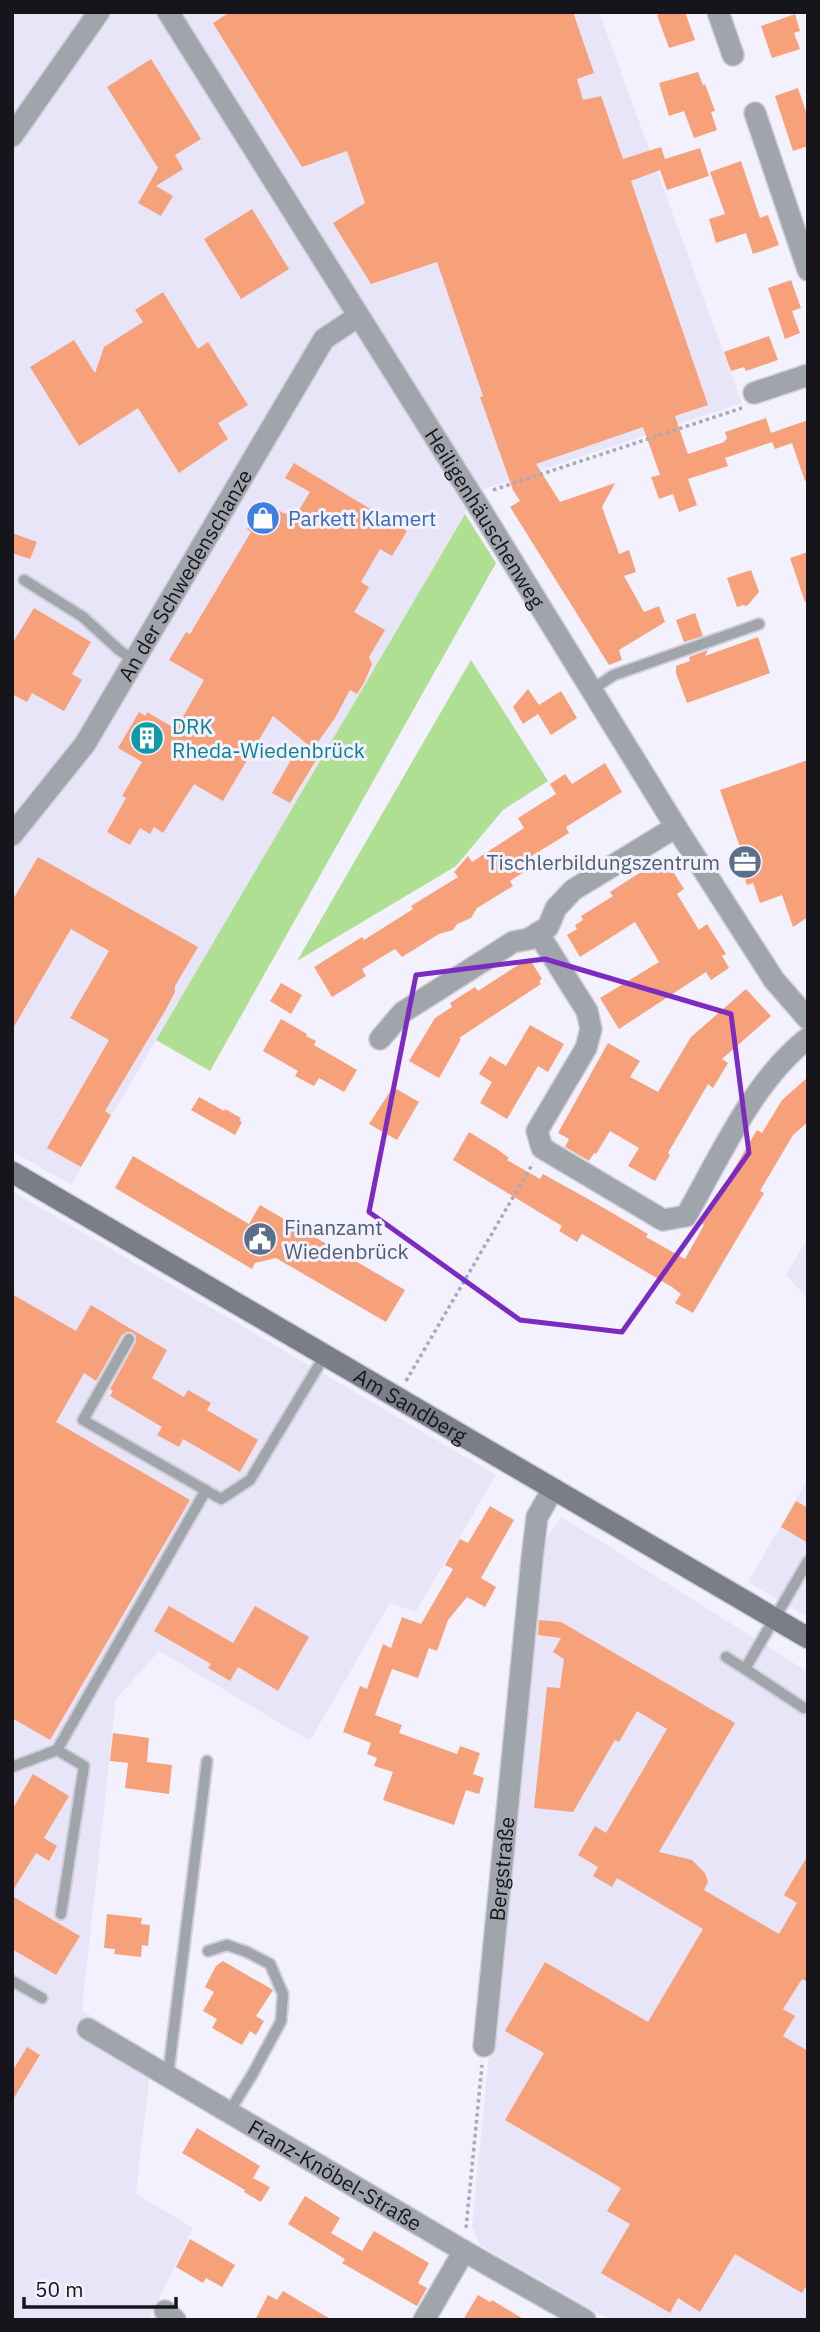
<svg xmlns="http://www.w3.org/2000/svg" width="820" height="2332" font-family="'IBM Plex Sans',sans-serif">
<style>
.built{fill:#e8e5f8}
.green{fill:#aedf93}
.building{fill:#f7a17a}
.lines{fill:none;stroke-linecap:round;stroke-linejoin:round}
.lane-casing{stroke:#d0ceda;stroke-width:14}
.street-casing{stroke:#d0ceda;stroke-width:24}
.secondary-casing{stroke:#d0ceda;stroke-width:24}
.path{stroke:#aba9b4;stroke-width:3.5;stroke-dasharray:3.5 3.5;stroke-linecap:butt}
.lane{stroke:#a0a4ab;stroke-width:10}
.street{stroke:#a0a4ab;stroke-width:21}
.secondary{stroke:#797e88;stroke-width:21}
.marked{fill:none;stroke:#7b2cbf;stroke-width:5;stroke-linejoin:round}
.labels{text-anchor:middle;dominant-baseline:central;stroke-width:6;stroke-linejoin:round;paint-order:stroke}
.shop-label{font-size:21px;fill:#366cbe;stroke:#f3f1fe;text-anchor:start}
.street-label{font-size:21px;fill:#16151b;stroke:#f3f1fe}
.culture-label{font-size:21px;fill:#0d838f;stroke:#f3f1fe;text-anchor:start}
.service-label{font-size:21px;fill:#4e5e75;stroke:#f3f1fe;text-anchor:end}
</style>
<rect width="100%" height="100%" fill="#f3f1fe"/>
<!-- built -->
<g class="built">
<path d="M12,12H599L742,403L478,491L71,1185L12,1151Z"/>
<path d="M12,1191L496,1475L416,1612L390,1603L310,1741L159,1651L116,1699L82,2010L152,2054L136,2194L193,2228L149,2320H12Z"/>
<path d="M808,1238V1299L786,1275Z"/>
<path d="M808,1479V1617L748,1582Z"/>
<path d="M562,1517L808,1672V2320H611L480,2245L472,2226L540,1546Z"/>
</g>
<!-- green -->
<g class="green">
<path d="M465,514L496,563L210,1071L156,1040Z"/>
<path d="M471,660L548,781L503,810L456,866L297,961Z"/>
</g>
<!-- building -->
<g class="building">
<path d="M230,12H573L594,73L577,79L583,100L601,96L623,159L661,147L665,159L700,148L709,176L667,190L660,170L631,181L708,405L675,416L688,454L724,442L727,438L725,432L766,418L771,433L808,420V480L805,481L792,443L775,449L772,442L725,458L728,466L688,479L697,505L679,512L673,494L659,499L651,477L660,475L643,427L536,464L560,502L615,483L602,507L619,554L629,550L636,572L624,576L644,612L659,606L665,622L619,650L622,660L609,665L510,507L520,501L513,490L480,397L483,396L437,262L371,284L333,223L365,203L347,151L302,167L213,23Z"/>
<path d="M666,12H685L695,40L669,48L657,15Z"/>
<path d="M795,14L800,31L794,33L800,49L772,58L761,26Z"/>
<path d="M151,59L201,139L175,155L183,169L156,186L173,196L161,216L138,203L158,168L107,87Z"/>
<path d="M698,72L703,85L705,84L715,111L711,112L717,130L694,138L684,111L669,116L659,83Z"/>
<path d="M798,88L808,118V146L793,151L775,96Z"/>
<path d="M741,161L760,218L768,215L779,245L753,254L746,233L716,243L709,219L725,214L710,172Z"/>
<path d="M252,209L289,269L241,299L204,239Z"/>
<path d="M791,280L801,308L792,311L800,333L785,339L768,288Z"/>
<path d="M163,292L198,349L208,342L248,405L218,423L228,439L179,473L138,408L79,446L30,367L74,340L95,373L104,347L143,322L135,310Z"/>
<path d="M769,336L778,360L746,371L744,367L731,371L724,352Z"/>
<path d="M294,463L407,531L392,556L380,549L361,582L369,587L354,612L385,630L369,657L372,664L364,683L357,694L350,690L335,718L313,749L273,716L223,801L194,784L163,833L154,827L150,834L140,828L130,845L107,832L126,798L122,796L142,762L118,748L139,712L146,716L147,712L176,729L204,680L169,660L186,632L190,634L251,532L247,529L263,501L283,513L296,515L310,492L285,478Z"/>
<path d="M12,533L37,542L30,559L12,553Z"/>
<path d="M808,552V601L805,602L790,558Z"/>
<path d="M751,570L759,592L747,606L743,605L737,607L727,578Z"/>
<path d="M34,608L91,642L72,674L82,680L64,711L32,693L27,702L12,694V644Z"/>
<path d="M695,613L703,636L684,642L676,620Z"/>
<path d="M758,637L770,673L687,703L676,673V666L690,661L689,657L708,650L705,656Z"/>
<path d="M528,689L539,705L561,691L577,718L551,735L538,714L523,724L513,707Z"/>
<path d="M299,746L318,757L290,803L272,793Z"/>
<path d="M808,760V917L793,927L782,895L760,903L753,883L747,885L735,852L741,850L720,790Z"/>
<path d="M605,763L622,792L566,827L569,833L522,862L527,870L510,881L513,886L477,908L471,918L457,924L453,930L439,934L402,957L395,949L362,969L366,976L332,997L314,967L362,937L364,940L413,909L411,906L458,877L454,872L468,856L472,862L524,828L518,818L556,794L550,784L565,774L572,784Z"/>
<path d="M38,857L198,947L175,986V992L165,1011L105,1111L111,1115L81,1167L47,1148L109,1040L70,1018L109,951L71,929L12,1030V901Z"/>
<path d="M664,857L684,889L677,894L699,930L707,924L726,954L722,956L729,968L711,980L706,972L619,1029L600,998L659,962L635,922L580,957L567,935L577,929L575,925L583,920L581,916L613,896L610,892Z"/>
<path d="M529,958L542,979L539,981L541,984L459,1038L461,1039L439,1078L409,1061L435,1018L452,1007L450,1003L475,987L478,991Z"/>
<path d="M281,983L302,995L291,1014L270,1001Z"/>
<path d="M746,989L771,1016L722,1059L728,1063L713,1088L708,1084L668,1153L670,1155L655,1181L628,1166L639,1148L610,1131L596,1154L594,1153L589,1161L565,1147L569,1139L558,1133L608,1043L640,1061L630,1077L658,1092L691,1037Z"/>
<path d="M281,1019L307,1034L306,1036L316,1041L314,1045L357,1070L344,1092L319,1078L314,1086L295,1076L298,1071L263,1051Z"/>
<path d="M530,1025L564,1044L548,1072L538,1066L507,1119L480,1103L492,1082L479,1074L490,1056L506,1066Z"/>
<path d="M808,1077V1122L793,1135L760,1191L764,1193L693,1313L675,1303L681,1294L672,1287L582,1234L577,1242L559,1231L562,1226L453,1160L469,1132L497,1149L509,1158L507,1160L540,1179L543,1174L597,1204L648,1234L646,1237L685,1259L704,1225L702,1224L734,1175L731,1174L757,1130L762,1133L782,1100Z"/>
<path d="M393,1087L419,1102L397,1140L369,1124Z"/>
<path d="M199,1097L224,1111L225,1109L241,1118L239,1120L242,1122L235,1135L191,1110Z"/>
<path d="M133,1156L249,1224L260,1205L405,1290L386,1322L276,1258L255,1263L252,1269L115,1188Z"/>
<path d="M12,1294L76,1331L91,1305L126,1326L167,1350L152,1378L184,1397L188,1390L211,1403L207,1410L258,1440L240,1472L183,1439L179,1447L157,1435L162,1427L110,1396L113,1391L110,1389L136,1342V1336L132,1332H126L122,1335L96,1381L84,1373L56,1422L190,1500L50,1740L12,1718Z"/>
<path d="M796,1501L808,1508V1543L781,1527Z"/>
<path d="M490,1506L514,1520L481,1578L496,1587L485,1607L467,1597L448,1620L437,1651L429,1648L418,1678L392,1669L375,1715L402,1725L399,1733L457,1754L460,1746L480,1753L473,1774L484,1778L479,1794L466,1790L454,1825L383,1800L393,1772L374,1766L377,1758L367,1754L371,1743L343,1732L360,1686L367,1689L383,1644L391,1648L402,1617L421,1624L453,1569L445,1565L460,1539L468,1543Z"/>
<path d="M169,1606L233,1643L255,1606L309,1637L278,1691L238,1667L230,1681L208,1668L211,1664L154,1631Z"/>
<path d="M539,1620L561,1622L735,1723L659,1852L692,1860L705,1873L708,1882L704,1890L779,1934L797,1903L784,1895L808,1855V1982L802,1979L783,2009L795,2016L783,2036L808,2051V2283L802,2293L735,2254L700,2312L678,2298L670,2313L601,2273L630,2224L607,2211L621,2188L505,2120L544,2053L505,2031L545,1962L648,2022L703,1929L617,1878L612,1887L593,1876L598,1867L578,1855L595,1826L606,1833L667,1729L637,1711L619,1742L615,1740L573,1812L534,1808L547,1687L560,1688L564,1659L553,1652L561,1638L538,1635Z"/>
<path d="M113,1733L149,1738L147,1762L172,1765L169,1794L125,1788L128,1763L110,1761Z"/>
<path d="M33,1774L69,1796L44,1838L57,1846L49,1861L36,1853L12,1892V1810Z"/>
<path d="M12,1896L80,1936L56,1975L12,1949Z"/>
<path d="M107,1914L142,1918L141,1924L150,1925L148,1946L142,1945L141,1957L114,1954L115,1949L104,1948Z"/>
<path d="M223,1961L273,1990L256,2016L264,2021L256,2035L250,2031L242,2045L212,2028L217,2019L203,2011L214,1992L205,1987L216,1966Z"/>
<path d="M27,2047L40,2055L12,2101V2072Z"/>
<path d="M197,2128L260,2166L253,2178L270,2187L261,2202L244,2192L245,2190L182,2153Z"/>
<path d="M305,2196L340,2218L331,2233L362,2251L374,2231L429,2263L418,2283L427,2288L417,2306L342,2263L345,2259L288,2224Z"/>
<path d="M190,2239L235,2265L222,2287L206,2278L203,2283L176,2267Z"/>
<path d="M283,2291L332,2320H255L268,2295L277,2300Z"/>
<path d="M478,2295L490,2302L492,2300L525,2320H463Z"/>
</g>
<g class="lines">
<!-- lane casing -->
<g class="lane-casing">
<g id="lane">
<path d="M24,580L83,617L119,650L135,661"/>
<path d="M591,690L614,675L759,624"/>
<path d="M129,1339L83,1420L221,1499L250,1480L325,1355"/>
<path d="M726,1657L745,1669"/>
<path d="M804,1708L745,1669L808,1561"/>
<path d="M57,1750L84,1766L61,1914"/>
<path d="M12,1767L57,1750L206,1490"/>
<path d="M208,1951L227,1945L247,1952L270,1964L283,1994L281,2021L252,2075L229,2112"/>
<path d="M12,1981L42,1998"/>
<path d="M168,2076L207,1761"/>
</g>
</g>
<!-- street casing -->
<g class="street-casing">
<g id="street">
<path id="s1" d="M168,12L482,512L676,827L774,980L808,1019"/>
<path d="M718,12L733,55"/>
<path d="M755,113L808,270"/>
<path d="M12,136L99,12"/>
<path d="M754,393L808,375"/>
<path id="s2" d="M12,835L85,744L324,339L357,317"/>
<path d="M538,933L587,1011L591,1029L586,1048L537,1131L542,1148L663,1220L686,1216C721,1155 753,1081 808,1038"/>
<path d="M380,1039L403,1012L513,942L529,939L548,927L556,908L573,890L676,827"/>
<path id="s3" d="M88,2029L464,2251L585,2320"/>
<path id="s4" d="M484,2046L532,1559L537,1517L553,1489"/>
<path d="M165,2311L175,2320"/>
<path d="M424,2320L464,2251"/>
</g>
</g>
<!-- secondary casing -->
<g class="secondary-casing">
<g id="secondary">
<path id="s5" d="M12,1172L808,1638"/>
</g>
</g>
<!-- path -->
<g class="path">
<path d="M493,490L742,408"/>
<path d="M406,1381L533,1163"/>
<path d="M466,2228L482,2065"/>
</g>
<!-- lane -->
<use href="#lane" class="lane"/>
<!-- street -->
<use href="#street" class="street"/>
<!-- secondary -->
<use href="#secondary" class="secondary"/>
</g>
<!-- marked area -->
<path class="marked" d="M545,959L731,1014L749,1153L622,1332L520,1320L369,1212L416,975Z"/>
<!-- icons -->
<defs>
<g id="shop-disc" transform="scale(1.75)"><circle r="9.5" fill="#3f7fe0" stroke="#f3f1fe"/><path d="M-5-2.5h2.3a2.7 3.5 0 0 1 5.4 0H5L5.5 6h-11ZM-1.5-2.5h3a1.5 2.3 0 0 0-3 0Z" fill="#fff"/></g>
<g id="building-disc" transform="scale(1.75)"><circle r="9.5" fill="#0f9aa8" stroke="#f3f1fe"/><path d="M-4-6H4V6H1V3H-1V6H-4ZM-2.5-4.3h1.7v1.8h-1.7ZM.8-4.3h1.7v1.8H.8ZM-2.5-1h1.7V.8h-1.7ZM.8-1h1.7V.8H.8Z" fill="#fff"/></g>
<g id="office-disc" transform="scale(1.75)"><circle r="9.5" fill="#5c6f8a" stroke="#f3f1fe"/><path d="M-6-3h4V-5.5h4V-3h4V5H-6ZM-1-4.5V-3h2v-1.5ZM-6 0V1H6V0Z" fill="#fff"/></g>
<g id="civic-disc" transform="scale(1.75)"><circle r="9.5" fill="#5c6f8a" stroke="#f3f1fe"/><path d="M-.6-6.5H3V-4.5H.6V-3L4-1V1h2V6H-6V1h2V-1L-.6-3ZM-1.2 2.5V6h2.4V2.5Z" fill="#fff"/></g>
</defs>
<g fill-rule="evenodd">
<use href="#shop-disc" x="263" y="518"/>
<use href="#building-disc" x="147" y="738"/>
<use href="#office-disc" x="745" y="862"/>
<use href="#civic-disc" x="260" y="1239"/>
</g>
<g class="labels">
<!-- shop labels -->
<g class="shop-label">
<text x="288" y="518">Parkett Klamert</text>
</g>
<!-- street labels -->
<g class="street-label">
<text stroke="none"><textPath href="#s1" startOffset="597">Heiligenhäuschenweg</textPath></text>
<text stroke="none"><textPath href="#s2" startOffset="313">An der Schwedenschanze</textPath></text>
<text stroke="none"><textPath href="#s5" startOffset="462">Am Sandberg</textPath></text>
<text stroke="none"><textPath href="#s4" startOffset="178">Bergstraße</textPath></text>
<text stroke="none"><textPath href="#s3" startOffset="287">Franz-Knöbel-Straße</textPath></text>
</g>
<!-- culture labels -->
<g class="culture-label">
<text x="172" y="726">DRK<tspan x="172" dy="24">Rheda-Wiedenbrück</tspan></text>
</g>
<!-- service labels -->
<g class="service-label">
<text x="720" y="862">Tischlerbildungszentrum</text>
<text x="284" y="1227" text-anchor="start">Finanzamt<tspan x="284" dy="24">Wiedenbrück</tspan></text>
</g>
</g>
<!-- border -->
<rect width="820" height="2332" fill="none" stroke="#16151b" stroke-width="28"/>
<!-- scale -->
<path d="M24 2297v10h152v-10" fill="none" stroke="#16151b" stroke-width="3.5"/>
<text x="35" y="2297" font-size="21" fill="#16151b" stroke="#f3f1fe" stroke-width="5" paint-order="stroke">50 m</text>
</svg>
